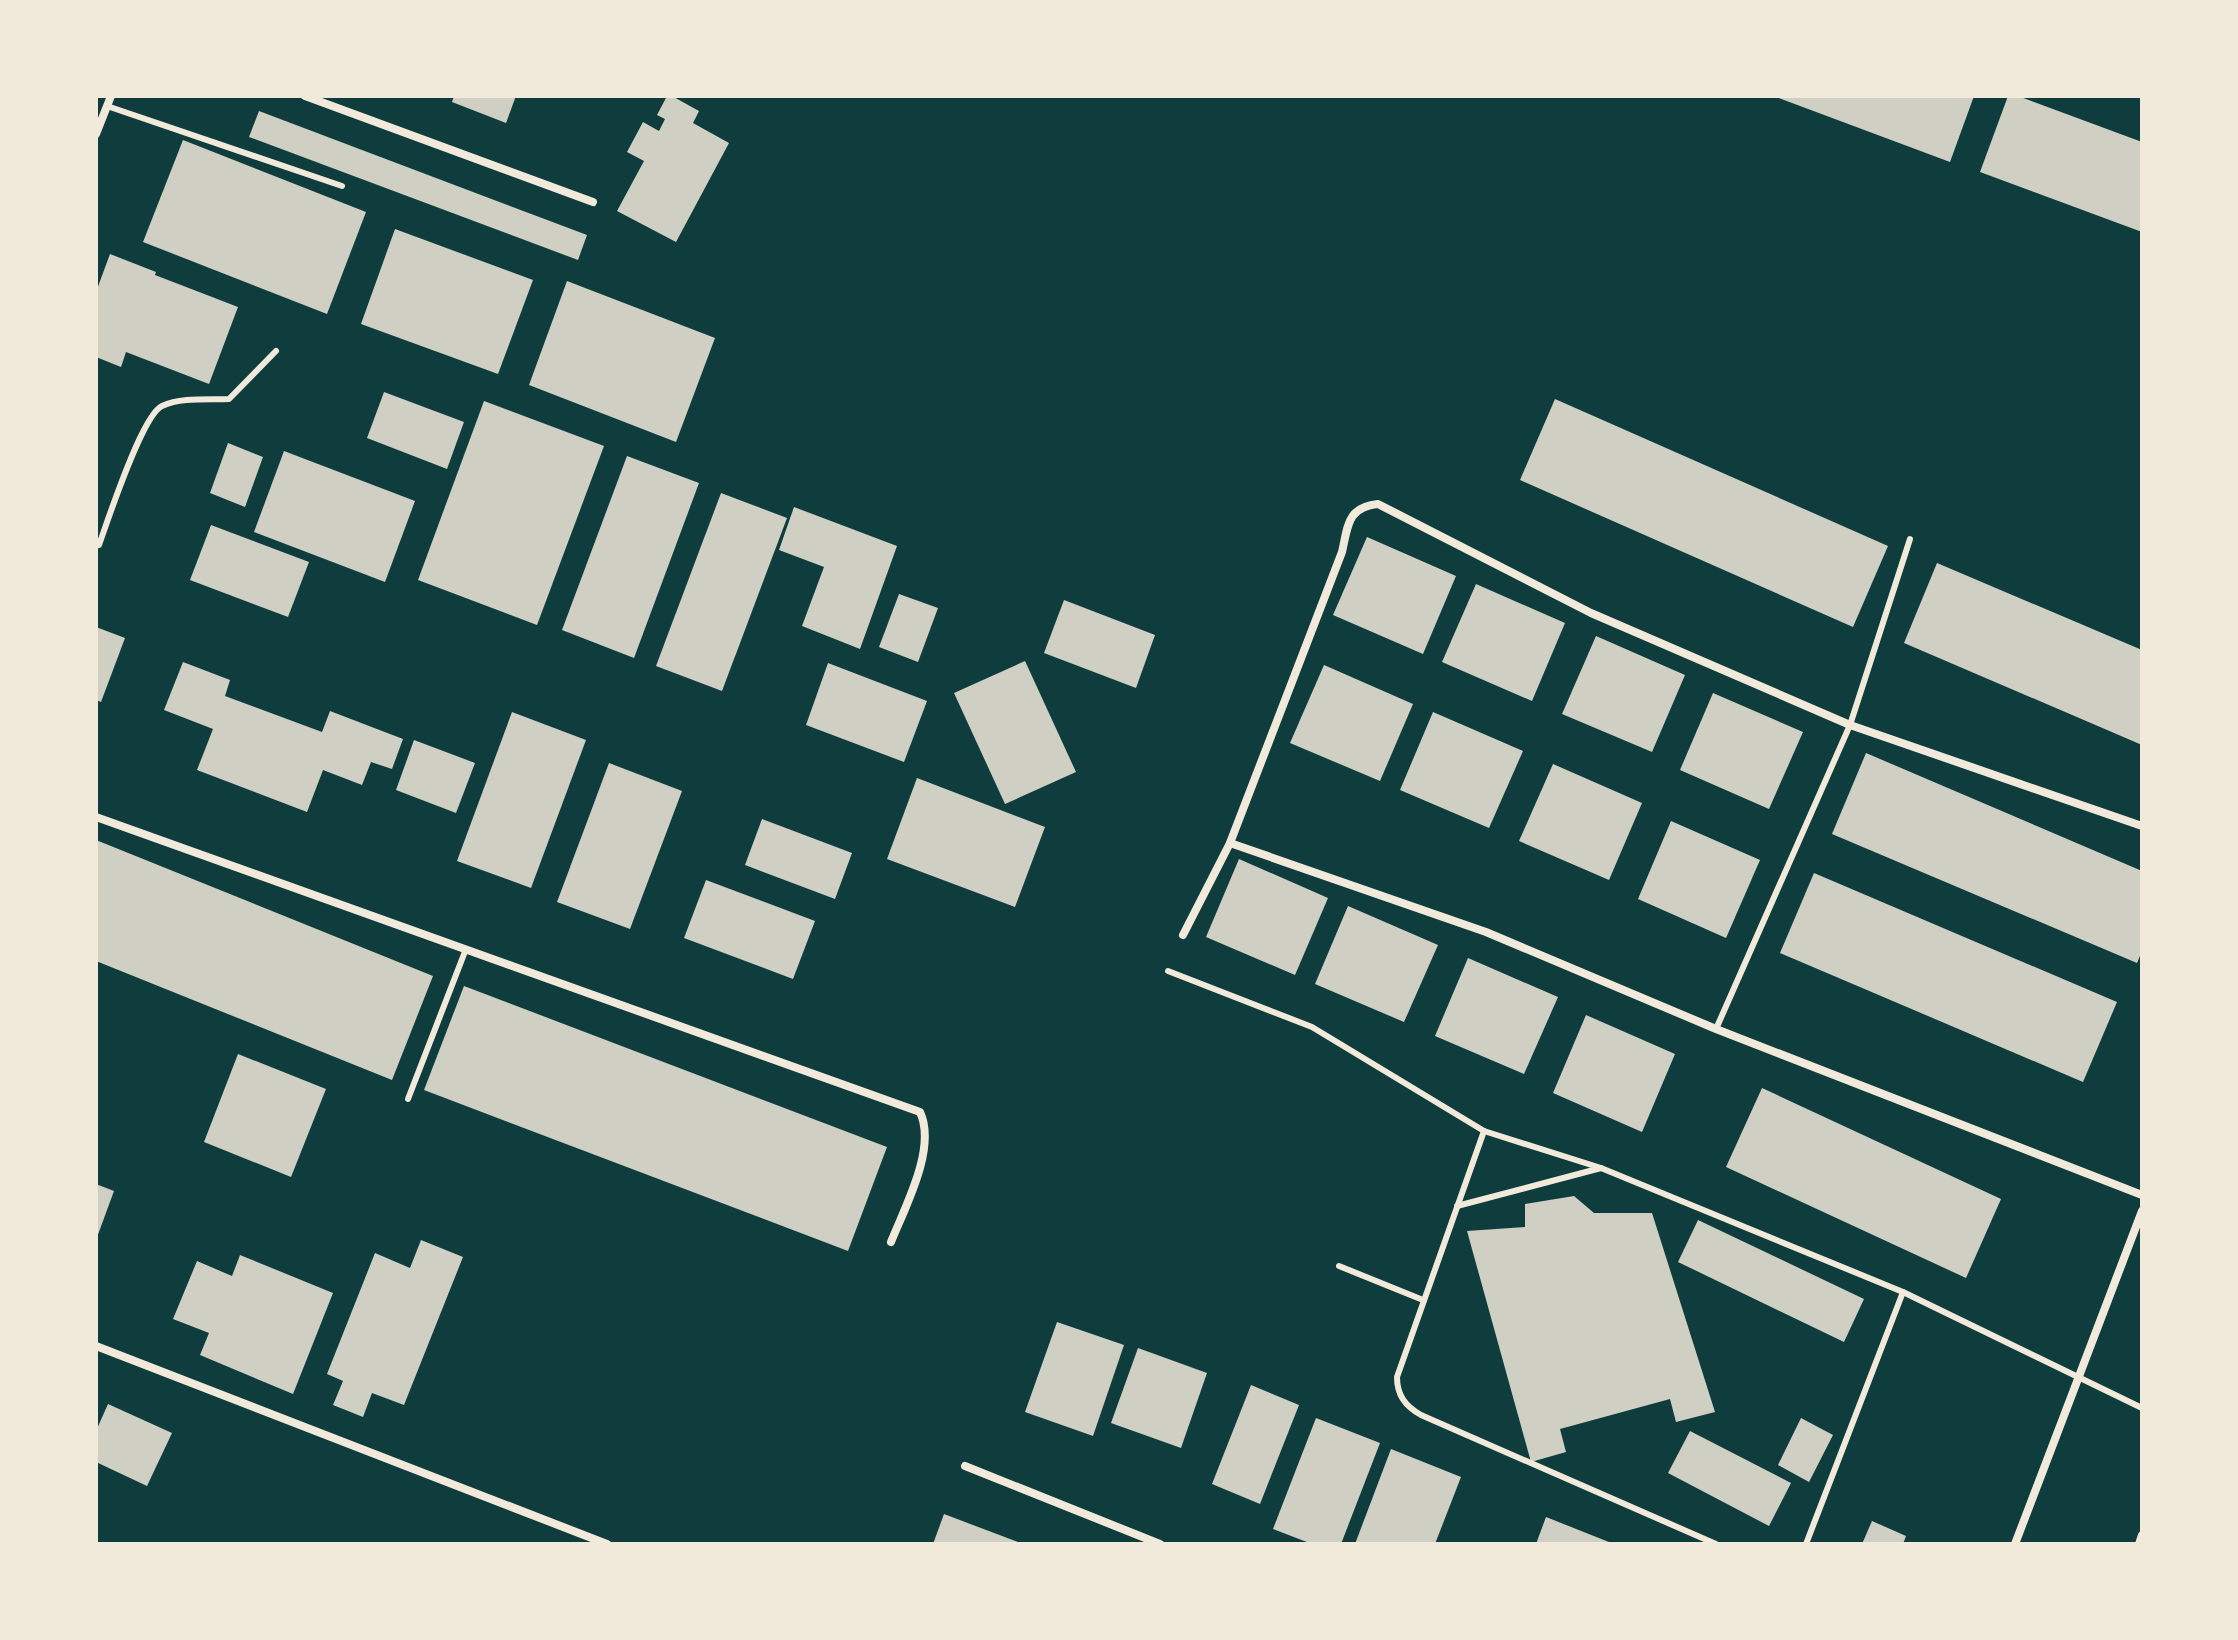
<svg xmlns="http://www.w3.org/2000/svg" width="2238" height="1640" font-family="Literata,serif">
<style>
.building{fill:#cfcfc3}
.lines{fill:none;stroke-linecap:round;stroke-linejoin:round}
.service{stroke:#f1e9da;stroke-width:6}
.minor{stroke:#f1e9da;stroke-width:8}
</style>
<rect width="100%" height="100%" fill="#0f3d3e"/>
<!-- building -->
<g class="building">
<path d="M454,96H516L506,123L452,102Z"/>
<path d="M667,96H672L699,111L693,123L729,143L676,242L617,211L644,161L627,152L643,122L659,131L665,119L657,115Z"/>
<path d="M1773,96H1974L1950,162Z"/>
<path d="M2008,96H2018L2142,142V232L1980,172Z"/>
<path d="M259,111L587,235L578,260L249,137Z"/>
<path d="M183,140L366,212L327,314L143,242Z"/>
<path d="M395,229L533,280L498,374L361,324Z"/>
<path d="M110,254L156,272L155,275L238,307L209,384L126,352L121,367L96,357V292Z"/>
<path d="M567,281L715,338L676,442L529,385Z"/>
<path d="M384,392L464,422L447,469L367,438Z"/>
<path d="M1555,399L1888,546L1853,627L1520,480Z"/>
<path d="M484,401L604,446L537,625L418,580Z"/>
<path d="M228,443L263,457L245,507L210,493Z"/>
<path d="M284,451L415,501L385,582L254,532Z"/>
<path d="M627,456L699,483L634,658L562,630Z"/>
<path d="M721,493L787,518L722,691L656,666Z"/>
<path d="M794,507L897,546L860,649L802,626L824,567L779,550Z"/>
<path d="M211,525L309,562L288,617L190,580Z"/>
<path d="M1367,537L1456,576L1423,654L1333,615Z"/>
<path d="M1937,563L2142,650V745L1904,643Z"/>
<path d="M1476,584L1565,623L1532,701L1442,662Z"/>
<path d="M899,594L938,608L918,662L879,647Z"/>
<path d="M1064,600L1155,635L1136,688L1044,653Z"/>
<path d="M96,627L125,638L101,702L96,700Z"/>
<path d="M1596,636L1685,675L1652,752L1562,714Z"/>
<path d="M1025,661L1076,772L1005,804L954,693Z"/>
<path d="M183,662L230,680L225,696L322,732L330,711L403,739L392,769L371,762L362,785L323,770L307,812L197,770L213,729L164,710Z"/>
<path d="M828,663L927,701L904,762L806,725Z"/>
<path d="M1324,665L1413,704L1380,781L1290,743Z"/>
<path d="M1713,693L1803,732L1769,809L1680,770Z"/>
<path d="M512,712L586,740L531,888L457,861Z"/>
<path d="M1433,712L1523,751L1489,828L1400,790Z"/>
<path d="M414,740L475,763L456,813L396,790Z"/>
<path d="M1866,753L2142,871V951L2137,963L1832,834Z"/>
<path d="M609,763L682,791L630,929L557,902Z"/>
<path d="M1553,764L1642,803L1609,880L1519,841Z"/>
<path d="M917,778L1045,827L1015,907L887,859Z"/>
<path d="M762,819L852,853L835,899L745,865Z"/>
<path d="M1671,821L1760,860L1726,938L1638,899Z"/>
<path d="M96,840L433,976L392,1080L96,961Z"/>
<path d="M1239,859L1328,898L1295,975L1206,937Z"/>
<path d="M1814,873L2117,1002L2083,1082L1780,953Z"/>
<path d="M706,880L815,921L793,979L684,938Z"/>
<path d="M1348,906L1438,945L1404,1022L1315,984Z"/>
<path d="M1468,958L1558,997L1524,1074L1435,1036Z"/>
<path d="M464,986L887,1147L848,1251L424,1090Z"/>
<path d="M1586,1015L1675,1054L1642,1132L1553,1093Z"/>
<path d="M238,1054L326,1089L291,1177L204,1142Z"/>
<path d="M1762,1088L2001,1199L1966,1278L1726,1167Z"/>
<path d="M96,1184L114,1191L96,1240Z"/>
<path d="M1574,1196L1594,1213H1652L1715,1412L1676,1422L1670,1399L1560,1429L1566,1452L1531,1462L1467,1231L1525,1227V1204Z"/>
<path d="M1698,1220L1864,1299L1844,1342L1678,1262Z"/>
<path d="M421,1240L463,1257L404,1405L372,1393L363,1417L333,1405L343,1381L327,1374L375,1253L410,1268Z"/>
<path d="M240,1255L333,1293L293,1394L200,1355L209,1333L173,1319L197,1261L232,1276Z"/>
<path d="M1057,1322L1124,1345L1093,1436L1025,1412Z"/>
<path d="M1138,1348L1207,1373L1181,1448L1111,1423Z"/>
<path d="M1251,1385L1299,1405L1260,1504L1212,1484Z"/>
<path d="M108,1404L172,1433L147,1486L96,1462V1431Z"/>
<path d="M1316,1418L1380,1443L1341,1544H1312L1273,1529Z"/>
<path d="M1801,1418L1833,1435L1809,1482L1778,1465Z"/>
<path d="M1690,1431L1791,1483L1769,1526L1668,1473Z"/>
<path d="M1391,1449L1461,1477L1435,1544H1355Z"/>
<path d="M944,1514L1023,1544H933Z"/>
<path d="M1546,1517L1614,1544H1536Z"/>
<path d="M1872,1521L1906,1536L1903,1544H1862Z"/>
</g>
<g class="lines">
<!-- service -->
<g class="service">
<path d="M107,106L342,186"/>
<path d="M96,546L99,545C108,520 142,415 162,406C182,397 208,400 229,399L276,351"/>
<path d="M1168,971L1312,1027L1484,1131"/>
<path d="M1716,1029L1850,725L1910,539"/>
<path d="M408,1099L466,949"/>
<path d="M1457,1206L1601,1168"/>
<path d="M1339,1266L1423,1300"/>
<path d="M1716,1544L1421,1415C1405,1406 1397,1395 1397,1377L1484,1131L1601,1168L1903,1292L2142,1408"/>
<path d="M1806,1544L1903,1292"/>
</g>
<!-- minor -->
<g class="minor">
<path d="M305,96L593,202"/>
<path d="M96,134L111,96"/>
<path d="M96,817L920,1112C937,1148 905,1207 891,1242"/>
<path d="M1230,843L1486,932L1716,1029L2142,1195"/>
<path d="M1183,935L1230,843L1342,552C1348,526 1347,507 1378,504L1591,613L1850,725L2142,826"/>
<path d="M96,1346L607,1544"/>
<path d="M965,1466L1160,1544"/>
<path d="M2015,1544L2142,1211"/>
<path d="M2139,1544L2142,1535"/>
</g>
</g>
<!-- border -->
<rect width="2238" height="1640" fill="none" stroke="#f1e9da" stroke-width="196"/>
</svg>
